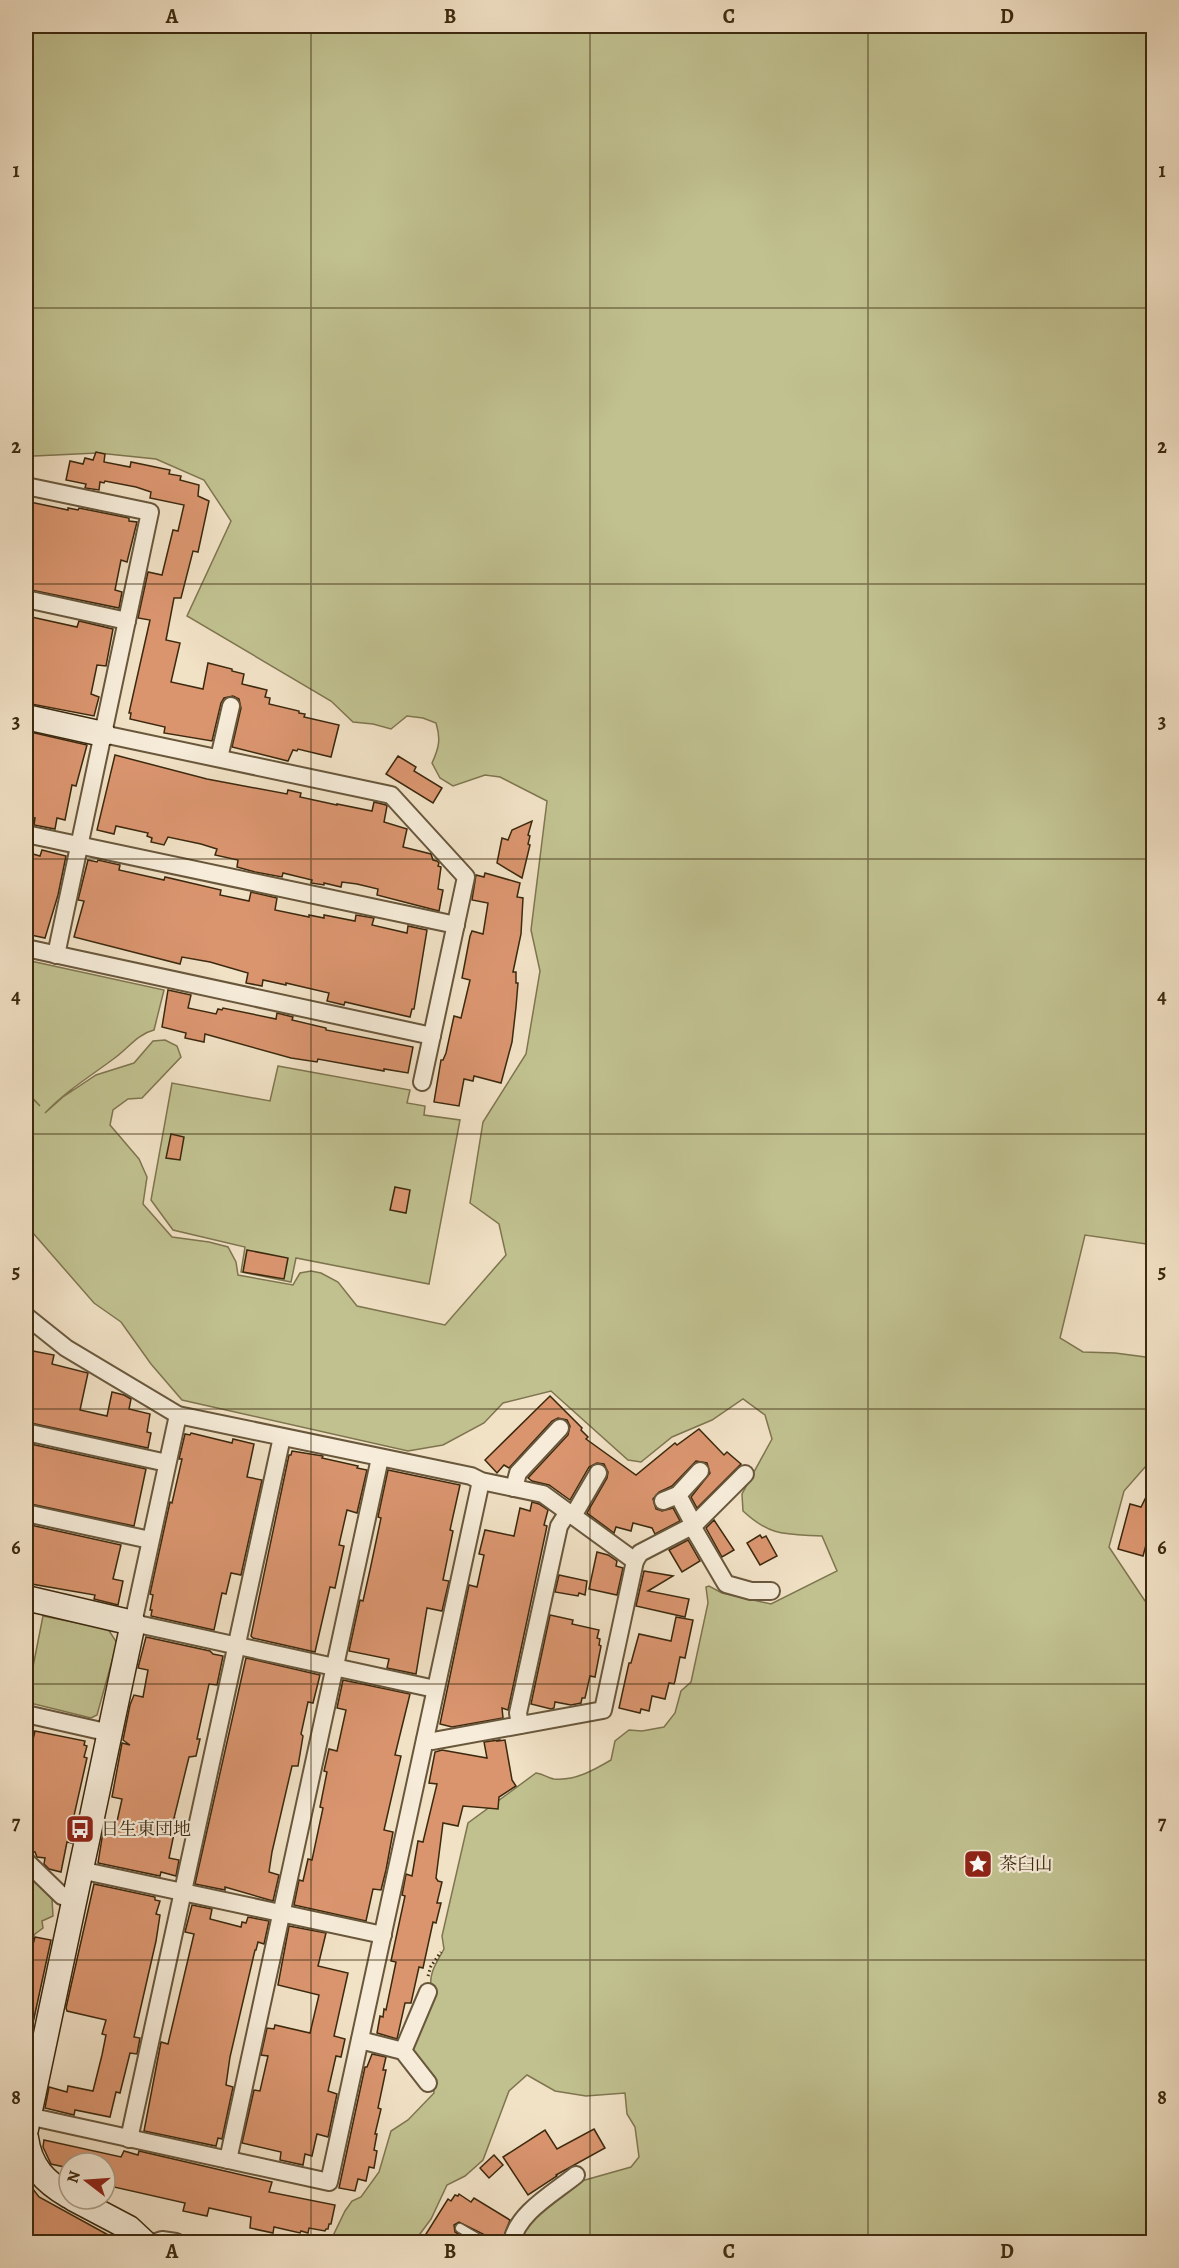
<svg xmlns="http://www.w3.org/2000/svg" width="1179" height="2268" font-family="Alegreya,'Noto Serif JP',serif">
<style>
.green{fill:#c1c190;stroke:#7e754f;stroke-width:1.5}
.building{fill:#da956f;stroke:#3c290e;stroke-width:1.5}
.lines{fill:none;stroke-linecap:round;stroke-linejoin:round}
.lane-casing{stroke:#69573c;stroke-width:11}
.street-casing{stroke:#69573c;stroke-width:20}
.secondary-casing{stroke:#3c290e;stroke-width:27}
.path{stroke:#3c290e;stroke-width:3;stroke-dasharray:1.5 3;stroke-linecap:butt}
.lane{stroke:#f6ecd9;stroke-width:8}
.street{stroke:#f6ecd9;stroke-width:16}
.secondary{stroke:#f6ecd9;stroke-width:24}
.grid{fill:none;stroke:#3c290e;stroke-width:1.5;stroke-opacity:0.55}
.labels{text-anchor:middle;dominant-baseline:central;stroke-width:4.5;stroke-linejoin:round;paint-order:stroke}
.poi-label{font-size:18px;fill:#3c290e;stroke:#f6ecd9;text-anchor:start}
.neatline{fill:none;stroke:#3c290e;stroke-width:2}
.grid-label{font-size:20px;text-anchor:middle;font-weight:bold;fill:#3c290e}
</style>
<rect width="100%" height="100%" fill="#f1e1c5"/>
<filter id="stains"><feTurbulence type="fractalNoise" baseFrequency=".00333" numOctaves="4"/><feColorMatrix values="0 0 0 0 .2 0 0 0 0 .09 0 0 0 0 .02 0 0 0 .5 -.17"/></filter>
<radialGradient id="worn" r=".72"><stop offset=".6" stop-color="#630" stop-opacity="0"/><stop offset="1" stop-color="#630" stop-opacity=".3"/></radialGradient>
<!-- green -->
<g class="green">
<path d="M26,26H1153V1245L1085,1235L1060,1338L1083,1352L1115,1353L1153,1358V1458L1124,1491L1109,1547L1145,1601L1153,1602V2242H1098L1093,2240L1087,2242H518L525,2224L578,2182L631,2167L639,2157L635,2127L627,2114L625,2093L586,2096L555,2091L527,2075L509,2091L483,2160L465,2176L447,2185L431,2219L414,2242H330L345,2211L352,2201L361,2197L379,2172L391,2131L408,2120L434,2093L433,2084L411,2053L432,1991C427,1975 437,1962 444,1949L442,1936L468,1823L536,1773C544,1774 547,1778 554,1779C575,1781 594,1770 611,1760L615,1741L629,1730L642,1731L664,1727L675,1713L681,1691L691,1682L708,1603L706,1587L709,1586L722,1593L771,1604L837,1571L822,1536C786,1534 771,1537 743,1511L742,1494L772,1439L765,1415L743,1399L712,1420L672,1437L641,1462L628,1460L551,1391L503,1403L484,1423L443,1445L408,1451L182,1400L151,1364L121,1322L94,1303L26,1225V1092L40,1106L26,1091V960L164,990L154,1030C137,1034 127,1050 112,1060C89,1077 65,1092 45,1113L63,1097L96,1075L134,1063L153,1041L165,1040L177,1046L181,1057L142,1098L128,1099L113,1110L110,1125L139,1159L147,1177L143,1204L172,1237L209,1242L228,1247L236,1262L238,1275L293,1285L300,1273L311,1271L321,1273L338,1282L357,1306L445,1325L506,1255L499,1224L470,1203L483,1122L526,1054L540,971L531,930L547,801L500,777L485,775L453,786L440,778L432,763C439,748 441,739 436,723L423,718L407,716L391,729L373,724L353,722L331,701L187,616L231,521L204,480L156,459L98,453L34,456L26,458Z"/>
<path d="M278,1066L410,1090L407,1103L425,1106L424,1115L460,1120L429,1284L296,1258L291,1282L241,1272L245,1247L173,1230L151,1200L172,1083L270,1101Z"/>
<path d="M43,1616L108,1629L117,1643L97,1715L91,1718L26,1702Z"/>
<path d="M26,1870L52,1899L53,1916L42,1921L43,1928L35,1934L26,1948Z"/>
</g>
<!-- building -->
<g class="building">
<path d="M96,452L105,454L104,462L130,467L131,462L170,470L169,474L181,476L180,480L199,485L198,496L209,501L198,552L193,551L181,598H174L166,640L180,643L171,682L203,689L208,663L232,669V671L244,674L242,684L267,690L265,697L270,698L269,704L299,711V713L305,714L304,717L339,725L331,757L298,749L297,751L293,750L288,761L232,747L241,708L239,699L233,696L224,698L221,703L212,741L164,733L165,727L130,719L131,713H129L150,620L138,618L148,572L162,575L173,530L178,531L184,505L150,498L151,492L136,487L105,481L104,483L100,482L99,490L85,488L86,484L66,480L70,461L83,464L85,458L93,460Z"/>
<path d="M30,502L68,510V508L78,510L79,508L129,518V521L137,522L127,562L121,560L115,590L122,592L119,608L26,589V522Z"/>
<path d="M27,616L77,627L79,621L113,629L106,666L97,665L91,694L99,697L94,716L26,703V624Z"/>
<path d="M26,731L87,745L76,786L72,785L65,820L57,818L55,829L34,825L35,818L26,817Z"/>
<path d="M115,755L207,779L287,794L288,790L301,793L300,797L337,805V804L372,811L374,802L386,805L387,806L384,822L407,829L403,847L431,854L433,860L437,861L439,863L438,866L441,867L438,889L443,890L439,911L377,895L378,889L357,884L342,882L341,887L324,883V885L311,883L312,880L283,873L282,877L255,872L237,867L238,860L215,855L217,849L201,844L168,837L164,845L151,842L152,838L147,836L148,833L116,826L114,834L97,830Z"/>
<path d="M398,756L416,767L414,771L442,788L433,803L386,774Z"/>
<path d="M532,821L528,835L530,836L528,844L530,845L522,878L497,863L502,838L508,840L512,830Z"/>
<path d="M42,850L66,856L58,895L45,938L26,934V852L40,856Z"/>
<path d="M88,860L97,862L98,860L120,865L119,870L164,880L165,877L221,890L220,895L249,901L251,892L277,898L275,910L309,917V915L324,918V915L355,921L356,915L374,918L372,925L407,933L408,926L427,930L414,1009H412L410,1017L345,1002L344,1005L327,1001L329,993L286,983V985L263,980L262,986L246,983L248,973L210,962L182,957L180,964L74,937L84,901L78,900Z"/>
<path d="M485,873L520,883L517,897L523,898L521,934L513,972H516V983H518L516,1007L512,1042L501,1083L474,1076L473,1081L464,1079L459,1106L434,1102L441,1060H443L446,1053L454,1016L461,1018L470,980L462,978L470,936L472,931L483,934L488,903L472,900L476,875L484,877Z"/>
<path d="M168,990L191,995L188,1008L216,1014L218,1009L222,1010L223,1008L276,1019L277,1013L293,1017L292,1020L326,1028V1030L413,1047L408,1073L384,1069V1071L318,1059L317,1062L291,1058L205,1034L204,1042L185,1038L186,1033L162,1027Z"/>
<path d="M171,1134L184,1137L180,1160L166,1158Z"/>
<path d="M395,1187L410,1190L406,1213L390,1210Z"/>
<path d="M247,1250L288,1258L284,1279L243,1272Z"/>
<path d="M33,1351L54,1355L52,1364L88,1373L80,1410L107,1416L112,1392L124,1395L131,1399L129,1409L150,1414L147,1432L151,1433L148,1448L26,1422V1357L32,1355Z"/>
<path d="M550,1396L582,1428L581,1430L588,1437L586,1439L636,1475L675,1443L677,1445L699,1429L724,1455L727,1452L741,1464L697,1508L691,1497L710,1473L707,1463L696,1461L672,1486L659,1492L653,1499L656,1509L662,1511L673,1508L680,1521L655,1534L652,1528L633,1523L631,1531L616,1527L614,1533L587,1513L607,1478L608,1472L604,1464L597,1463L589,1467L570,1500L549,1485L532,1481L528,1478L568,1435L570,1426L567,1420L558,1418L552,1421L509,1468L504,1465L497,1473L485,1460Z"/>
<path d="M191,1433L232,1443L233,1439L254,1444L247,1477L262,1480L241,1575L231,1573L226,1594L222,1593L214,1630L151,1616L152,1610H150L153,1595L150,1594L170,1502L172,1503L182,1459H179L185,1434L190,1435Z"/>
<path d="M26,1443L146,1469L134,1526L26,1503Z"/>
<path d="M292,1451L323,1456L322,1458L358,1466L357,1468L367,1470L357,1513L347,1510L339,1545L344,1546L335,1588L330,1587L315,1652L253,1638L251,1636L289,1455H291Z"/>
<path d="M388,1470L460,1485L450,1530L453,1531L443,1580L449,1581L442,1611L427,1608L416,1674L387,1668L389,1659L349,1651L360,1600L363,1601L370,1570L381,1518L378,1517Z"/>
<path d="M1154,1481V1516L1143,1556L1118,1549L1130,1504L1141,1507Z"/>
<path d="M532,1502L539,1504L548,1510L544,1525L547,1526L508,1710L502,1708L503,1718L452,1727L440,1724L469,1585L477,1587L484,1555L479,1554L485,1530L514,1536L520,1508L530,1511Z"/>
<path d="M714,1520L734,1550L722,1557L706,1528Z"/>
<path d="M26,1524L121,1545L113,1579L123,1581L118,1605L94,1599L95,1595L26,1583Z"/>
<path d="M760,1535L762,1538L766,1536L777,1556L760,1565L747,1543Z"/>
<path d="M688,1540L700,1561L682,1572L669,1550Z"/>
<path d="M597,1552L608,1555L617,1561L616,1566L623,1568L617,1595L589,1589Z"/>
<path d="M644,1571L673,1576L648,1591L689,1599L685,1617L636,1606Z"/>
<path d="M559,1575L587,1581L585,1595L579,1593L578,1596L555,1592Z"/>
<path d="M550,1615L573,1620L572,1624L599,1630L597,1638L600,1639L599,1645L601,1646L595,1677L590,1676L585,1698H582L581,1703L571,1705L555,1702L554,1708L551,1709L531,1704Z"/>
<path d="M676,1617L693,1620L685,1658L680,1657L675,1681L674,1684L669,1683L665,1699L652,1696L649,1711L641,1709L640,1713L619,1708L629,1663H631L639,1634L671,1641Z"/>
<path d="M146,1637L210,1651L213,1654L223,1656L217,1685L209,1684L197,1739H200L196,1756L189,1757L174,1818L177,1819L169,1858L179,1860L176,1876L161,1872L160,1876L98,1863L103,1832L114,1835L122,1799L112,1797L122,1743L130,1745L123,1740L130,1705L134,1695L143,1697L148,1670L138,1668Z"/>
<path d="M246,1658L320,1675L313,1703L308,1702L301,1734L303,1736L298,1766H292L272,1852L269,1872L279,1875L273,1901L225,1887V1890L195,1884Z"/>
<path d="M343,1680L410,1694L395,1755L401,1756L384,1830L393,1832L386,1870L381,1890L373,1889L366,1921L294,1905L299,1880L303,1881L308,1859L312,1860L323,1808L320,1807L327,1772L324,1771L329,1749L337,1751L346,1710L337,1708Z"/>
<path d="M35,1731L85,1741L84,1745L87,1746L84,1757L87,1758L73,1820H76L72,1843L67,1842L61,1872L49,1869L44,1864L45,1858L37,1857L35,1852L30,1851L31,1837L26,1836V1768Z"/>
<path d="M499,1740L498,1741L505,1740L512,1780L516,1786L499,1797L498,1809L463,1806L458,1826L443,1823L436,1878L438,1881L442,1882L437,1903H441L436,1923L433,1922L423,1968L419,1967L411,2003H405L397,2039L377,2033L380,2016L383,2017L384,2009L386,2010L396,1962L391,1961L405,1896L402,1895L406,1874L412,1876L418,1841L423,1842L437,1784L429,1783L435,1752L442,1750L487,1758L484,1742Z"/>
<path d="M94,1884L155,1897V1900L160,1901L156,1914L160,1915L156,1941L134,2037L140,2038L137,2054L130,2053L120,2093L116,2092L110,2117L75,2110L74,2115L45,2108L49,2087L67,2092L68,2086L93,2091L102,2055L106,2035L102,2034L106,2020L67,2011L66,2008Z"/>
<path d="M192,1905L212,1909L210,1919L241,1927L242,1922L246,1923L248,1917L269,1921L264,1944L258,1942L256,1950H255L230,2057L226,2085L233,2087L222,2139L218,2138L216,2146L144,2131L161,2042L168,2044L194,1934L185,1932Z"/>
<path d="M289,1926L326,1933L318,1966L348,1973L334,2036L345,2039L341,2057L336,2056L328,2091L337,2094L328,2137L317,2134L312,2156L305,2154L303,2165L280,2160L281,2152L242,2143L254,2090L260,2091L268,2056L261,2055L267,2028L274,2029L275,2025L310,2033L319,1995L278,1985Z"/>
<path d="M35,1937L51,1940L31,2032L26,2031V1959L28,1947L32,1948Z"/>
<path d="M372,2054L386,2057L383,2070H386L378,2108L381,2109L375,2134H377L374,2150L377,2151L374,2168L369,2167L366,2181L358,2179L355,2191L339,2188L365,2067H367Z"/>
<path d="M594,2129L605,2148L556,2175L557,2176L528,2195L503,2157L545,2130L557,2149Z"/>
<path d="M44,2140L121,2157L124,2151L138,2155L139,2151L272,2182L269,2192L335,2205L331,2224H329L328,2229H326L325,2231L309,2228L308,2233L301,2231L300,2233L274,2227L273,2233L250,2228L251,2217L209,2208L207,2216L183,2211L185,2203L105,2185V2163H69V2168L51,2164L43,2147Z"/>
<path d="M494,2155L503,2165L489,2178L480,2168Z"/>
<path d="M26,2180L39,2197L121,2242H43L37,2238L35,2242L26,2237Z"/>
<path d="M459,2194L471,2202L474,2198L510,2220L502,2241L490,2242L487,2236L459,2222L454,2225L455,2232L472,2242H425L429,2236L426,2234L448,2199L451,2201L455,2195L458,2196Z"/>
</g>
<g class="lines">
<!-- lane casing -->
<g class="lane-casing">
<path id="lane" d="M460,2228L484,2242"/>
</g>
<!-- street casing -->
<g class="street-casing">
<g id="street">
<path d="M26,486L150,512L56,955"/>
<path d="M26,599L127,621"/>
<path d="M103,734L391,795L466,877L422,1082"/>
<path d="M219,758L231,706"/>
<path d="M26,834L456,925"/>
<path d="M26,948L432,1036"/>
<path d="M26,1316L66,1348L178,1415L471,1476L481,1481L543,1494L635,1561L603,1710L433,1741L425,1740"/>
<path d="M178,1415L133,1623L435,1689"/>
<path d="M26,1432L167,1463"/>
<path d="M514,1488L518,1473L560,1428"/>
<path d="M663,1501L678,1495"/>
<path d="M26,1513L150,1540"/>
<path d="M573,1516L598,1473"/>
<path d="M694,1525L678,1495L700,1471"/>
<path d="M692,1526L726,1584L751,1591H771"/>
<path d="M635,1561L640,1553L694,1525L745,1474"/>
<path d="M26,1714L110,1733"/>
<path d="M520,1725L518,1713L559,1526L568,1512"/>
<path d="M26,1861L62,1896L74,1900"/>
<path d="M80,1870L383,1935"/>
<path d="M360,2040L403,2051L428,2083"/>
<path d="M403,2051L428,1992"/>
<path d="M28,2116L329,2182L481,1481"/>
<path d="M129,2139L282,1437"/>
<path d="M228,2160L380,1458"/>
<path d="M156,2242L162,2240L176,2242"/>
<path d="M512,2242C517,2213 554,2193 576,2175"/>
</g>
</g>
<!-- secondary casing -->
<g class="secondary-casing">
<g id="secondary">
<path d="M26,717L103,734"/>
<path d="M26,1598L133,1623L26,2129"/>
<path d="M26,2138C30,2167 45,2182 69,2196"/>
<path d="M74,2199L129,2228L144,2242"/>
</g>
</g>
<!-- path -->
<path class="path" d="M428,1976L431,1966L441,1952"/>
<!-- lane -->
<use href="#lane" class="lane"/>
<!-- street -->
<use href="#street" class="street"/>
<!-- secondary -->
<use href="#secondary" class="secondary"/>
</g>
<!-- grid -->
<path class="grid" d="M311,26V2242M590,26V2242M868,26V2242M26,308H1154M26,584H1154M26,859H1154M26,1134H1154M26,1409H1154M26,1684H1154M26,1960H1154"/>
<!-- icons -->
<defs>
<g id="bus-square" transform="scale(1.5)"><rect x="-9" y="-9" width="18" height="18" rx="4" fill="#8f2418" stroke="#f6ecd9"/><path d="M-5-6H5V4H4V6H2V4H-2V6H-4V4H-5ZM-3.5-4V0h7V-4ZM-3.5 1.2v1.5H-2V1.2ZM2 1.2v1.5H3.5V1.2Z" fill="#fff"/></g>
<g id="sight-square" transform="scale(1.5)"><rect x="-9" y="-9" width="18" height="18" rx="4" fill="#8f2418" stroke="#f6ecd9"/><path d="M0-6L1.8-2.2L6-1.7L2.9 1.2L3.7 5.4L0 3.3L-3.7 5.4L-2.9 1.2L-6-1.7L-1.8-2.2Z" fill="#fff"/></g>
</defs>
<g fill-rule="evenodd">
<use href="#bus-square" x="80" y="1829"/>
<use href="#sight-square" x="978" y="1864"/>
</g>
<g class="labels">
<!-- poi labels -->
<g class="poi-label">
<text x="101" y="1829">日生東団地</text>
<text x="999" y="1864">茶臼山</text>
</g>
</g>
<!-- margin -->
<rect width="1179" height="2268" fill="none" stroke="#f1e1c5" stroke-width="66"/>
<!-- north arrow -->
<g transform="translate(87 2181) rotate(287)"><circle r="28" fill="#f6ecd9" stroke="#ac9e88" stroke-width="1.5"/>
<path d="M0-4.5L10 22L0 15L-10 22Z" fill="#8f2418"/>
<text y="-9" font-size="16" font-weight="bold" text-anchor="middle" fill="#3c290e">N</text>
</g>
<rect x="33" y="33" width="1113" height="2202" class="neatline"/>
<g class="grid-label">
<text x="172" y="23">A</text>
<text x="450" y="23">B</text>
<text x="729" y="23">C</text>
<text x="1007" y="23">D</text>
<text x="16" y="177">1</text>
<text x="1162" y="177">1</text>
<text x="16" y="453">2</text>
<text x="1162" y="453">2</text>
<text x="16" y="728">3</text>
<text x="1162" y="728">3</text>
<text x="16" y="1003">4</text>
<text x="1162" y="1003">4</text>
<text x="16" y="1278">5</text>
<text x="1162" y="1278">5</text>
<text x="16" y="1554">6</text>
<text x="1162" y="1554">6</text>
<text x="16" y="1829">7</text>
<text x="1162" y="1829">7</text>
<text x="16" y="2104">8</text>
<text x="1162" y="2104">8</text>
<text x="172" y="2258">A</text>
<text x="450" y="2258">B</text>
<text x="729" y="2258">C</text>
<text x="1007" y="2258">D</text>
</g>
<rect width="100%" height="100%" filter="url(#stains)"/>
<rect width="100%" height="100%" fill="url(#worn)"/>
</svg>
